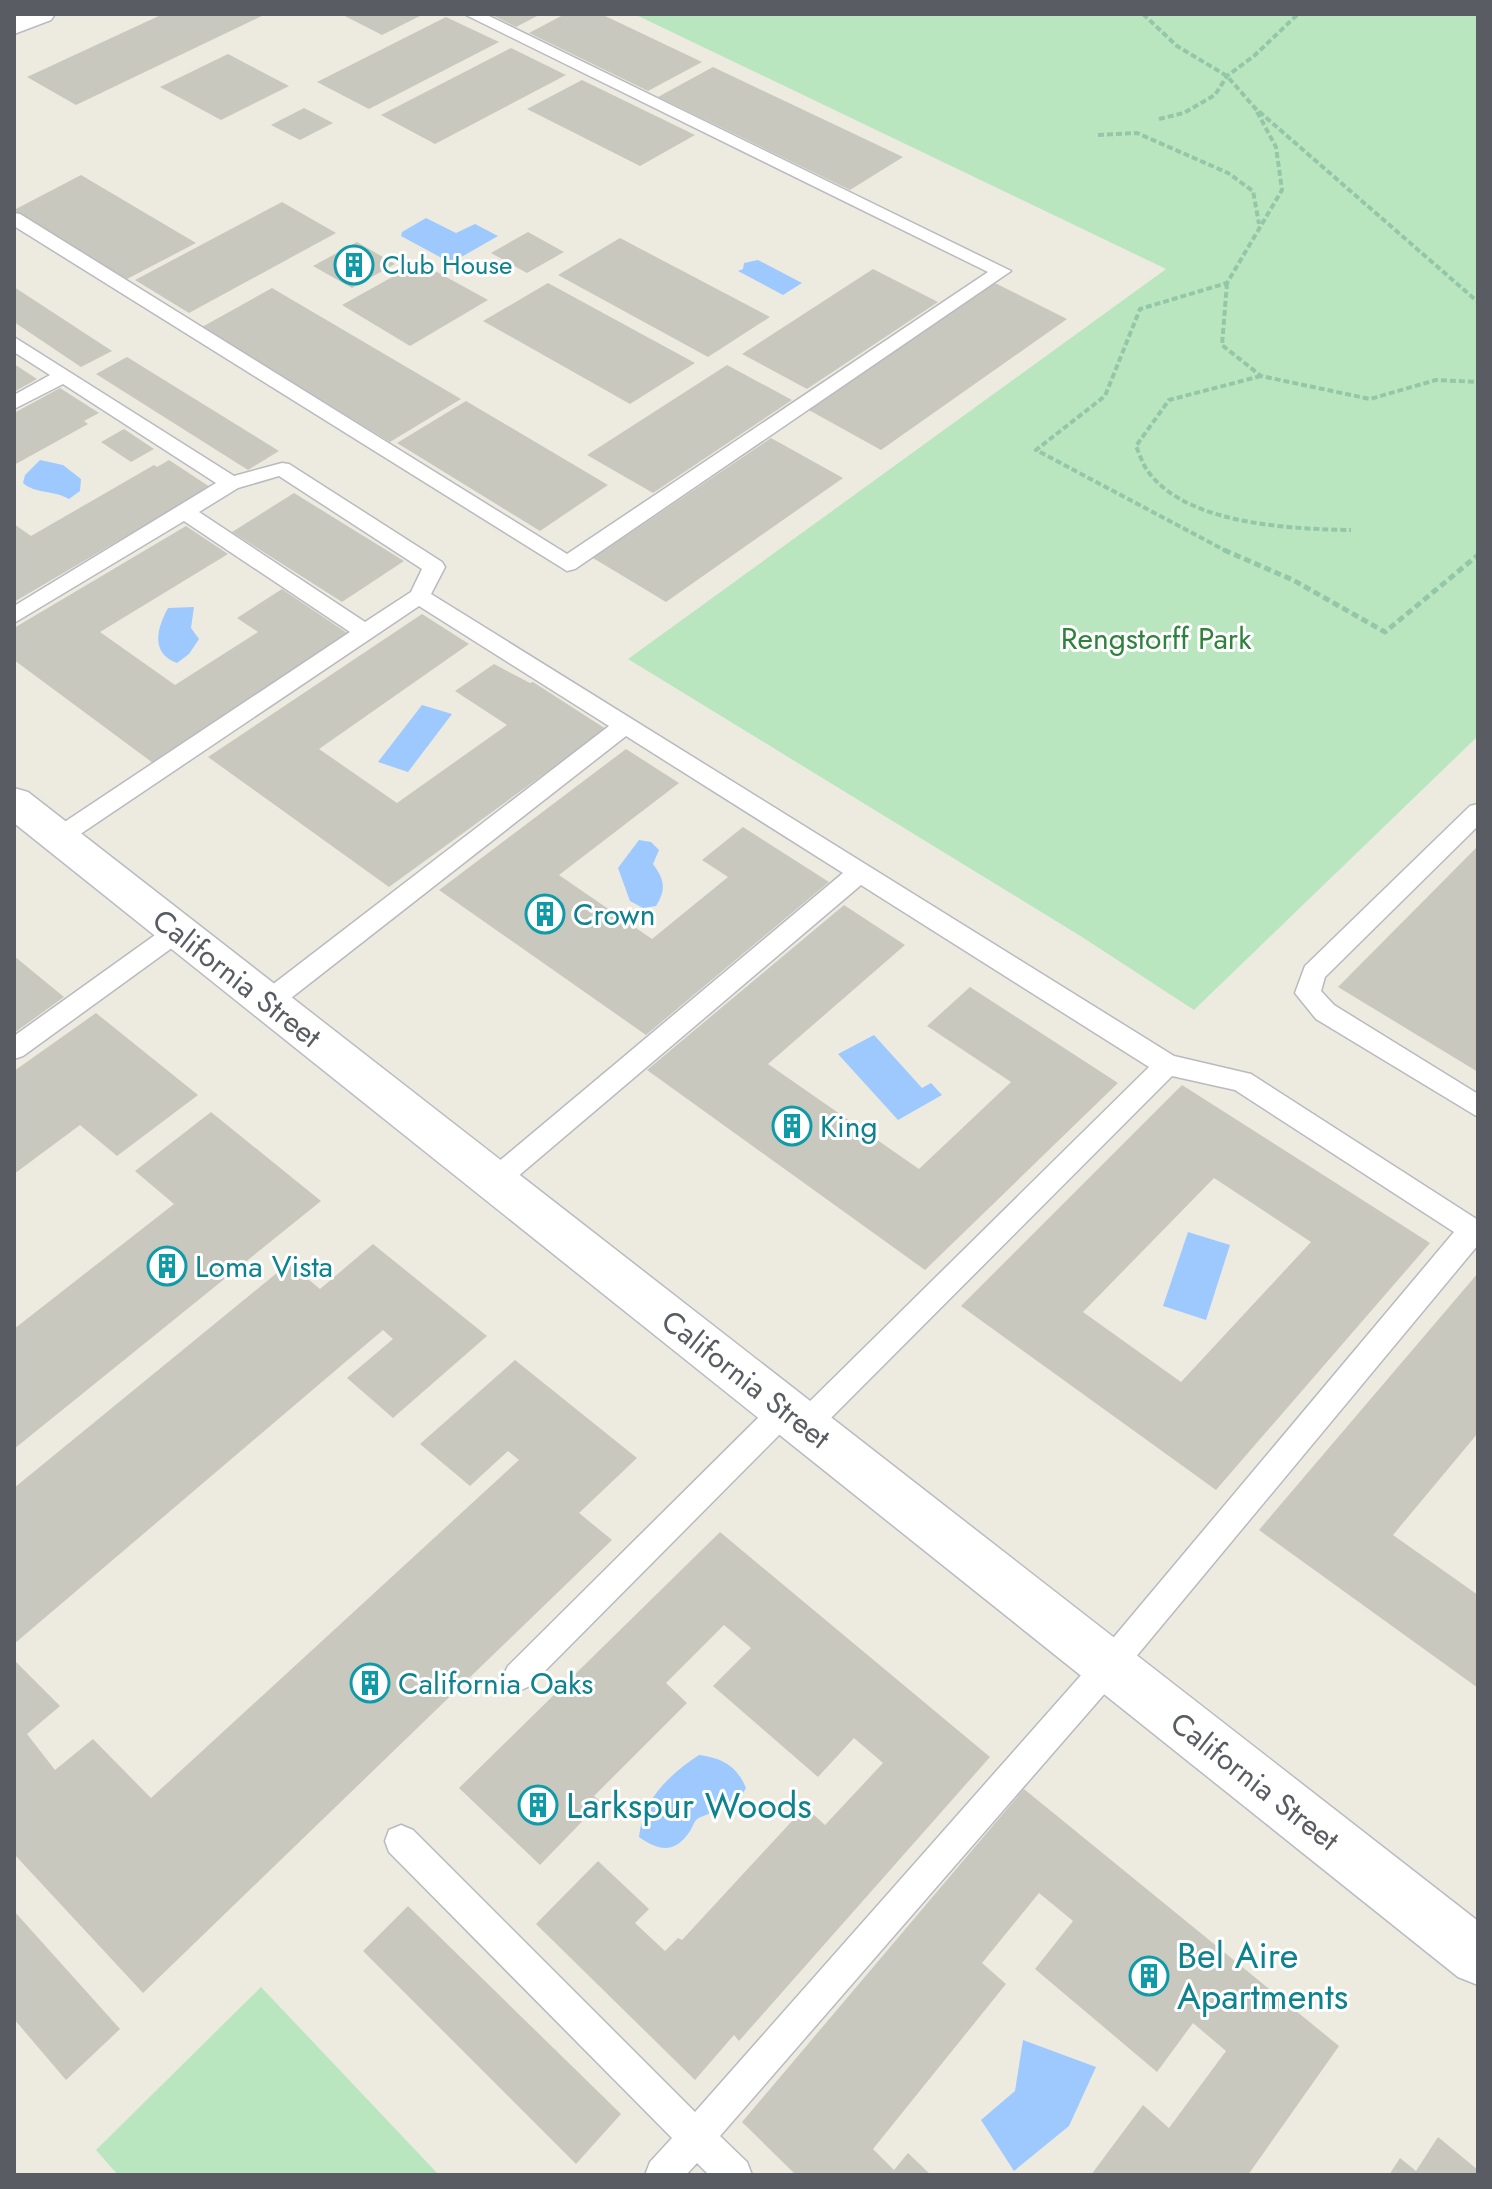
<svg xmlns="http://www.w3.org/2000/svg" width="1492" height="2189" font-family="Jost,sans-serif">
<style>
.green{fill:#bae6bf}
.water{fill:#9dc9ff}
.building{fill:#c9c8bf;fill-rule:evenodd}
.lines{fill:none;stroke-linecap:round;stroke-linejoin:round}
.service-casing{stroke:#b8bac0;stroke-width:3}
.secondary-casing{stroke:#b9bbc3;stroke-width:3}
.path-far1{stroke:#93c7a8;stroke-width:4;stroke-dasharray:6 3;stroke-linecap:butt}
.path{stroke:#93c7a8;stroke-width:5;stroke-dasharray:7 4;stroke-linecap:butt}
.service{fill:#fff;fill-rule:evenodd}
.secondary{fill:#fff;fill-rule:evenodd}
.labels{text-anchor:middle;dominant-baseline:central;stroke-width:6;stroke-linejoin:round;paint-order:stroke}
.far-culture-label{font-size:26px;fill:#0d838f;stroke:#fff;text-anchor:start}
.park-label{font-size:30px;fill:#2f823d;stroke:#fff}
.culture-label{font-size:30px;fill:#0d838f;stroke:#fff;text-anchor:start}
.street-label{font-size:30px;fill:#595c62;stroke:#fff}
.near-culture-label{font-size:36px;fill:#0d838f;stroke:#fff;text-anchor:start}
</style>
<rect width="100%" height="100%" fill="#edebe0"/>
<!-- green -->
<g class="green">
<path d="M634,14H1478V736L1194,1010L1082,937L628,659L1166,269Z"/>
<path d="M261,1987L439,2175H118L96,2150Z"/>
</g>
<!-- water -->
<g class="water">
<path d="M426,218L456,233L475,224L498,236L451,263L401,236L402,232Z"/>
<path d="M758,260L802,283L783,295L738,271L743,269L744,263Z"/>
<path d="M40,460L63,465L81,479L80,491L69,499C54,490 35,494 23,483L25,475Z"/>
<path d="M194,607L191,628L199,639L189,654L177,663C150,653 157,628 168,608Z"/>
<path d="M422,705L452,714L408,772L378,762Z"/>
<path d="M639,840L651,842L659,850L653,864C664,879 667,889 656,906L643,908L630,901L618,868Z"/>
<path d="M874,1035L922,1088L931,1083L942,1095L898,1120L838,1054Z"/>
<path d="M1188,1232L1230,1245L1206,1320L1163,1306Z"/>
<path d="M699,1755C722,1758 737,1766 746,1788C735,1809 722,1808 701,1817C694,1819 694,1825 690,1831C675,1854 659,1851 639,1837C643,1799 669,1775 699,1755Z"/>
<path d="M1023,2040L1096,2067L1069,2126L1014,2171L981,2120L1015,2091Z"/>
</g>
<!-- building -->
<g class="building">
<path d="M163,14H266L76,105L27,77Z"/>
<path d="M341,14H424L382,35Z"/>
<path d="M490,14H541L516,27Z"/>
<path d="M565,14H601L702,62L648,91L529,33Z"/>
<path d="M446,17L499,42L369,109L317,82Z"/>
<path d="M511,48L566,75L435,144L381,115Z"/>
<path d="M228,54L289,86L221,120L160,87Z"/>
<path d="M713,67L903,157L850,190L658,97Z"/>
<path d="M582,80L695,135L640,166L527,109Z"/>
<path d="M304,108L333,123L300,140L271,125Z"/>
<path d="M81,175L196,243L127,279L14,210Z"/>
<path d="M282,202L336,233L189,313L135,280Z"/>
<path d="M528,232L564,252L527,273L491,253Z"/>
<path d="M620,238L770,317L708,357L558,275Z"/>
<path d="M357,242L395,264L352,288L313,266Z"/>
<path d="M419,262L488,300L410,346L342,305Z"/>
<path d="M873,269L938,302L807,389L742,354Z"/>
<path d="M548,283L695,363L630,404L483,321Z"/>
<path d="M995,283L1067,319L881,450L807,409Z"/>
<path d="M14,287L112,351L81,367L14,322Z"/>
<path d="M272,288L461,399L390,442L202,327Z"/>
<path d="M127,357L279,451L248,470L96,374Z"/>
<path d="M14,364L37,379L14,392Z"/>
<path d="M727,365L792,400L653,493L587,455Z"/>
<path d="M60,388L99,413L84,421L88,424L14,465V413Z"/>
<path d="M466,401L608,485L540,531L397,443Z"/>
<path d="M124,429L154,449L131,462L101,442Z"/>
<path d="M771,438L843,478L666,602L593,558Z"/>
<path d="M169,460L210,487L14,602V524L31,536L154,465L157,467Z"/>
<path d="M294,493L404,561L342,602L232,532Z"/>
<path d="M186,526L228,554L100,632L175,685L258,632L237,618L282,589L350,635L153,763L14,660V628Z"/>
<path d="M422,614L469,644L319,749L397,803L507,725L455,691L494,664L530,683L533,682L606,729L389,887L208,757Z"/>
<path d="M626,749L679,783L559,875L652,939L728,877L702,860L743,827L829,882L646,1035L439,890Z"/>
<path d="M1478,846V1072L1338,987Z"/>
<path d="M844,905L905,945L768,1064L919,1169L1011,1082L927,1026L970,987L1118,1083L925,1270L647,1070Z"/>
<path d="M14,956L64,997L14,1033Z"/>
<path d="M96,1013L198,1095L117,1156L80,1125L14,1174V1071Z"/>
<path d="M1182,1085L1430,1243L1216,1490L961,1306ZM1214,1178L1311,1242L1181,1382L1083,1312Z"/>
<path d="M211,1112L321,1201L14,1449V1329L174,1204L135,1171Z"/>
<path d="M373,1244L487,1336L393,1418L347,1378L393,1339L383,1330L14,1644V1488L289,1263L320,1289Z"/>
<path d="M1478,1273V1433L1393,1535L1478,1595V1688L1259,1530Z"/>
<path d="M515,1360L637,1458L579,1513L612,1540L143,1993L14,1854V1660L60,1706L27,1734L55,1770L93,1739L151,1798L519,1460L508,1451L470,1486L420,1444Z"/>
<path d="M720,1532L990,1757L739,2041L734,2035L695,2080L536,1924L598,1861L649,1909L635,1923L665,1951L678,1938L682,1940L805,1807L825,1825L883,1763L854,1738L818,1777L713,1686L751,1648L724,1625L666,1683L687,1703L594,1796L601,1802L540,1865L459,1788Z"/>
<path d="M1024,1789L1339,2046L1248,2175H1091L1143,2105L1169,2128L1226,2051L1193,2023L1157,2072L1035,1969L1073,1921L1039,1893L982,1963L1006,1984L873,2149L894,2170L908,2153L931,2175H796L742,2122Z"/>
<path d="M408,1906L621,2114L576,2164L363,1951Z"/>
<path d="M14,1911L120,2029L66,2080L14,2019Z"/>
<path d="M1438,2137L1478,2170V2175H1389L1400,2158L1416,2171Z"/>
</g>
<g class="lines">
<!-- service casing -->
<g class="service-casing">
<g id="service">
<path d="M464,14H485L1011,271L575,569L567,571L14,226V213L20,214L567,554L988,272Z"/>
<path d="M14,337L234,476L282,463L289,464L442,562L445,567L431,594L1174,1056L1251,1074L1478,1220V1245L1120,1676L720,2136L747,2162L752,2175H709L697,2163L686,2175H645L650,2162L672,2138L389,1852L385,1841L389,1830L401,1825L413,1830L695,2112L1098,1656L1454,1232L1235,1090L1172,1076L815,1434L805,1438L795,1434L792,1422L530,1686L519,1691L508,1686L503,1676L508,1666L775,1401L785,1397L795,1401L798,1413L1149,1067L861,885L503,1189L494,1192L485,1189L481,1181L485,1173L843,873L626,736L277,1009L268,1012L259,1009L255,1002L259,995L609,726L419,606L67,843L59,846L51,843L47,837L51,831L350,632L184,521L14,623V606L216,483L63,384L14,409V395L50,375L14,352ZM279,476L422,569L411,592L365,622L199,512L238,488Z"/>
<path d="M1478,804V826L1325,977L1321,991L1334,1005L1478,1094V1117L1316,1019L1295,993L1305,966L1470,806Z"/>
<path d="M178,922L187,925L190,931L187,937L23,1056L14,1059V1036L169,925Z"/>
</g>
</g>
<!-- secondary casing -->
<g class="secondary-casing">
<g id="secondary">
<path d="M18,14H55L51,20L14,34V16Z"/>
<path d="M14,788L28,792L1478,1921V1985L1458,1977L14,823Z"/>
</g>
</g>
<!-- path-far1 -->
<g class="path-far1">
<path d="M1143,14L1177,46L1227,76L1255,108L1478,302"/>
<path d="M1159,119L1184,113L1215,95L1227,76L1254,56L1298,14"/>
<path d="M1098,135L1137,133L1228,173L1253,191L1259,224"/>
<path d="M1227,283L1222,345L1261,376L1370,399L1436,380L1478,382"/>
<path d="M1261,376L1169,400L1136,446C1140,455 1143,466 1150,474C1190,525 1292,529 1351,530"/>
<path d="M1228,552L1036,450L1105,396L1140,309L1227,283L1282,190L1276,147L1255,108"/>
</g>
<!-- path -->
<path class="path" d="M1224,550L1293,580L1385,632L1478,555"/>
<!-- service -->
<use href="#service" class="service"/>
<!-- secondary -->
<use href="#secondary" class="secondary"/>
</g>
<!-- icons -->
<defs>
<g id="building-ring" transform="scale(2)"><circle r="9.5" fill="#fff" stroke="#0f9aa8" stroke-width="1.5"/><path d="M-4-6H4V6H1V3H-1V6H-4ZM-2.5-4.3h1.7v1.8h-1.7ZM.8-4.3h1.7v1.8H.8ZM-2.5-1h1.7V.8h-1.7ZM.8-1h1.7V.8H.8Z" fill="#0f9aa8"/></g>
</defs>
<g fill-rule="evenodd">
<use href="#building-ring" x="354" y="265"/>
<use href="#building-ring" x="545" y="914"/>
<use href="#building-ring" x="792" y="1126"/>
<use href="#building-ring" x="167" y="1266"/>
<use href="#building-ring" x="370" y="1683"/>
<use href="#building-ring" x="538" y="1805"/>
<use href="#building-ring" x="1149" y="1976"/>
</g>
<g class="labels">
<!-- far-culture labels -->
<g class="far-culture-label">
<text x="382" y="265">Club House</text>
</g>
<!-- park labels -->
<g class="park-label">
<text x="1156" y="638">Rengstorff Park</text>
</g>
<!-- culture labels -->
<g class="culture-label">
<text x="573" y="914">Crown</text>
<text x="820" y="1126">King</text>
<text x="195" y="1266">Loma Vista</text>
<text x="398" y="1683">California Oaks</text>
</g>
<!-- street labels -->
<g class="street-label">
<text transform="translate(237 978) rotate(38)">California Street</text>
<text transform="translate(746 1379) rotate(38)">California Street</text>
<text transform="translate(1255 1781) rotate(38)">California Street</text>
</g>
<!-- near-culture labels -->
<g class="near-culture-label">
<text x="566" y="1805">Larkspur Woods</text>
<text x="1177" y="1955">Bel Aire<tspan x="1177" dy="41">Apartments</tspan></text>
</g>
</g>
<!-- border -->
<rect width="1492" height="2189" fill="none" stroke="#595c62" stroke-width="32"/>
</svg>
